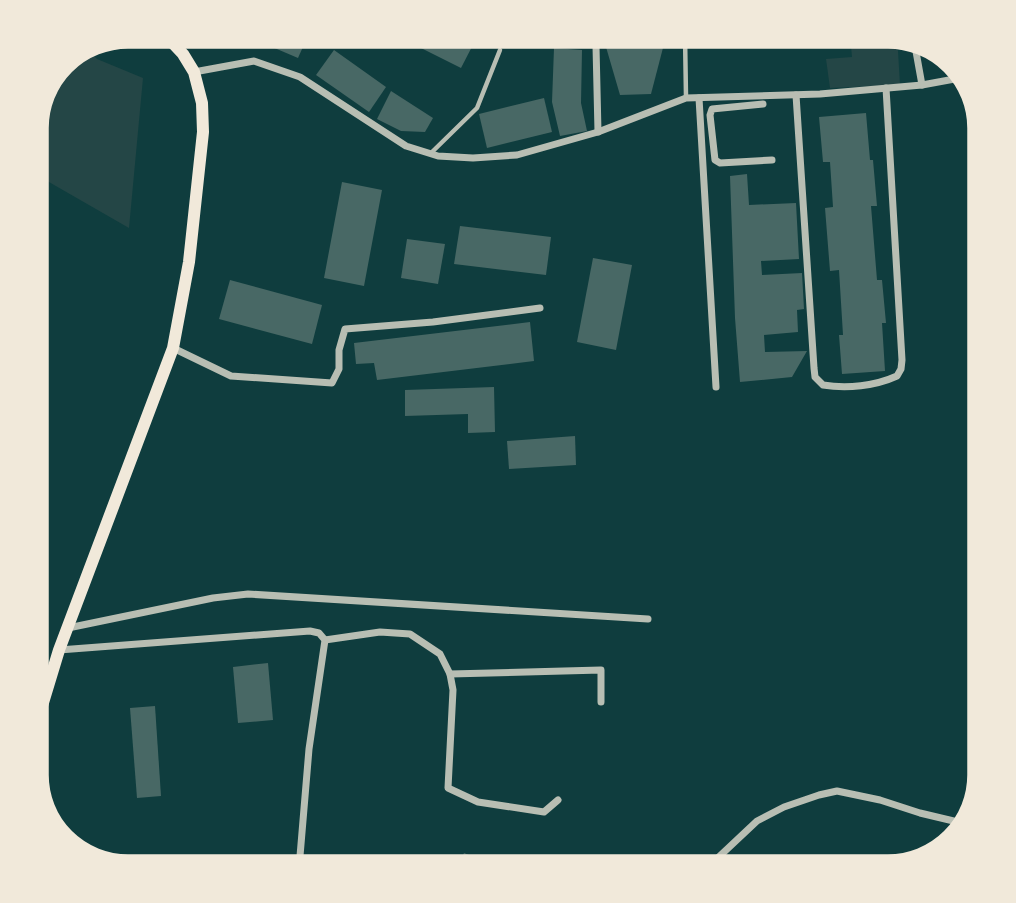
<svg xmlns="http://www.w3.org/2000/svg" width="1016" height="903" font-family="Manrope,sans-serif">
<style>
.green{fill:#244646}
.building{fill:#486865}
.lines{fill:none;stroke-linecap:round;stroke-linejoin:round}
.service{stroke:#b8beb3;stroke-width:4.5}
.minor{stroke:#b8beb3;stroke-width:7}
.secondary{stroke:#f1e9da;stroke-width:12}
.rim{fill:none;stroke:#f1e9da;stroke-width:3.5}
</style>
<rect width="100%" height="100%" fill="#0f3d3e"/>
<!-- green -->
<g class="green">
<path d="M850,35H888L893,37L898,51L900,85L830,88L826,59L852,57Z"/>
<path d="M88,50L97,59L143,78L129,228L35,174V122L66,58Z"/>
</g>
<!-- building -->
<g class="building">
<path d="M244,35H293L306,40L298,58Z"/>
<path d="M395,35H478L461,68Z"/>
<path d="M812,35H842V36L814,42Z"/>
<path d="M664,44L651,94L620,95L606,47Z"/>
<path d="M554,48L582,50L581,103L587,131L560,136L552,102Z"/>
<path d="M334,50L386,87L369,112L316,75Z"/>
<path d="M391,91L433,118L425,132L401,131L377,119Z"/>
<path d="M544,98L552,132L487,148L479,114Z"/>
<path d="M866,113L870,160H873L877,206H871L877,280H882L886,323H882L885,371L842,374L839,335H843L839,270L830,271L825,208L833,207L830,162H823L819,117Z"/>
<path d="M747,174L749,205L796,203L799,259L761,261L762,275L802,273L804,309L797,310L798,332L764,335L765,352L807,351L792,377L740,382L735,318L730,176Z"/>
<path d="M342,182L382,190L364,286L324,278Z"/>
<path d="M460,226L551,237L546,275L454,264Z"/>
<path d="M407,239L445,244L438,284L401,278Z"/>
<path d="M593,258L632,265L616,350L577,342Z"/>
<path d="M230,280L322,305L312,344L219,319Z"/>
<path d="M530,322L534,361L377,380L374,363L356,364L354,343Z"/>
<path d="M494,387L495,432L468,433V414L405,416V390Z"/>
<path d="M575,436L576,465L509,469L507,441Z"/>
<path d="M268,663L273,720L238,723L233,667Z"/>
<path d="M155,706L161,796L137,798L130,708Z"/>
<path d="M464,853L501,868H457Z"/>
</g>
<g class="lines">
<!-- service -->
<g class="service">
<path d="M504,35L505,41L548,35"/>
<path d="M685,35L686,97"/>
<path d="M431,153L477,108L500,50"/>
</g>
<!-- minor -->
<g class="minor">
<path d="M596,46L598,132"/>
<path d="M915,46L922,85"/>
<path d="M194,72L254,61L300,77L406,146L438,156L473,158L517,155L598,132L686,98L820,94L922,85L960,78"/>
<path d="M796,95L814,368L815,377L823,385C847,389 875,386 897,376L901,369L902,360L886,88"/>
<path d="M699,98L716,387"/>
<path d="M763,104L712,109L710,115L715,160L720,163L772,160"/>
<path d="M173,348L231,376L332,383L339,369V350L345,329L433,322L540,308"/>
<path d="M68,628L213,598L248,594L648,619"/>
<path d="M325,640L380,632L410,634L440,654L450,674L453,690L448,788L478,802L544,812L558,800"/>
<path d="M59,650L310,631L319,633L325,640L309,749L299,868"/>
<path d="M450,674L601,670V702"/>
<path d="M707,868L757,821L784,807L819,795L837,791L880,800L920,813L962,823"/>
</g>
<!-- secondary -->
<path class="secondary" d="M35,729L59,650L173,348L189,262L203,132L202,103L194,72L183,54L167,37L163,35"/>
</g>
<!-- crop -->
<path d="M0 0H1016V903H0ZM128 47H888A81 81 0 0 1 969 128V775A81 81 0 0 1 888 856H128A81 81 0 0 1 47 775V128A81 81 0 0 1 128 47Z" fill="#f1e9da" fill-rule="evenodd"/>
<path class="rim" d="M128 47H888A81 81 0 0 1 969 128V775A81 81 0 0 1 888 856H128A81 81 0 0 1 47 775V128A81 81 0 0 1 128 47Z"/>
</svg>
